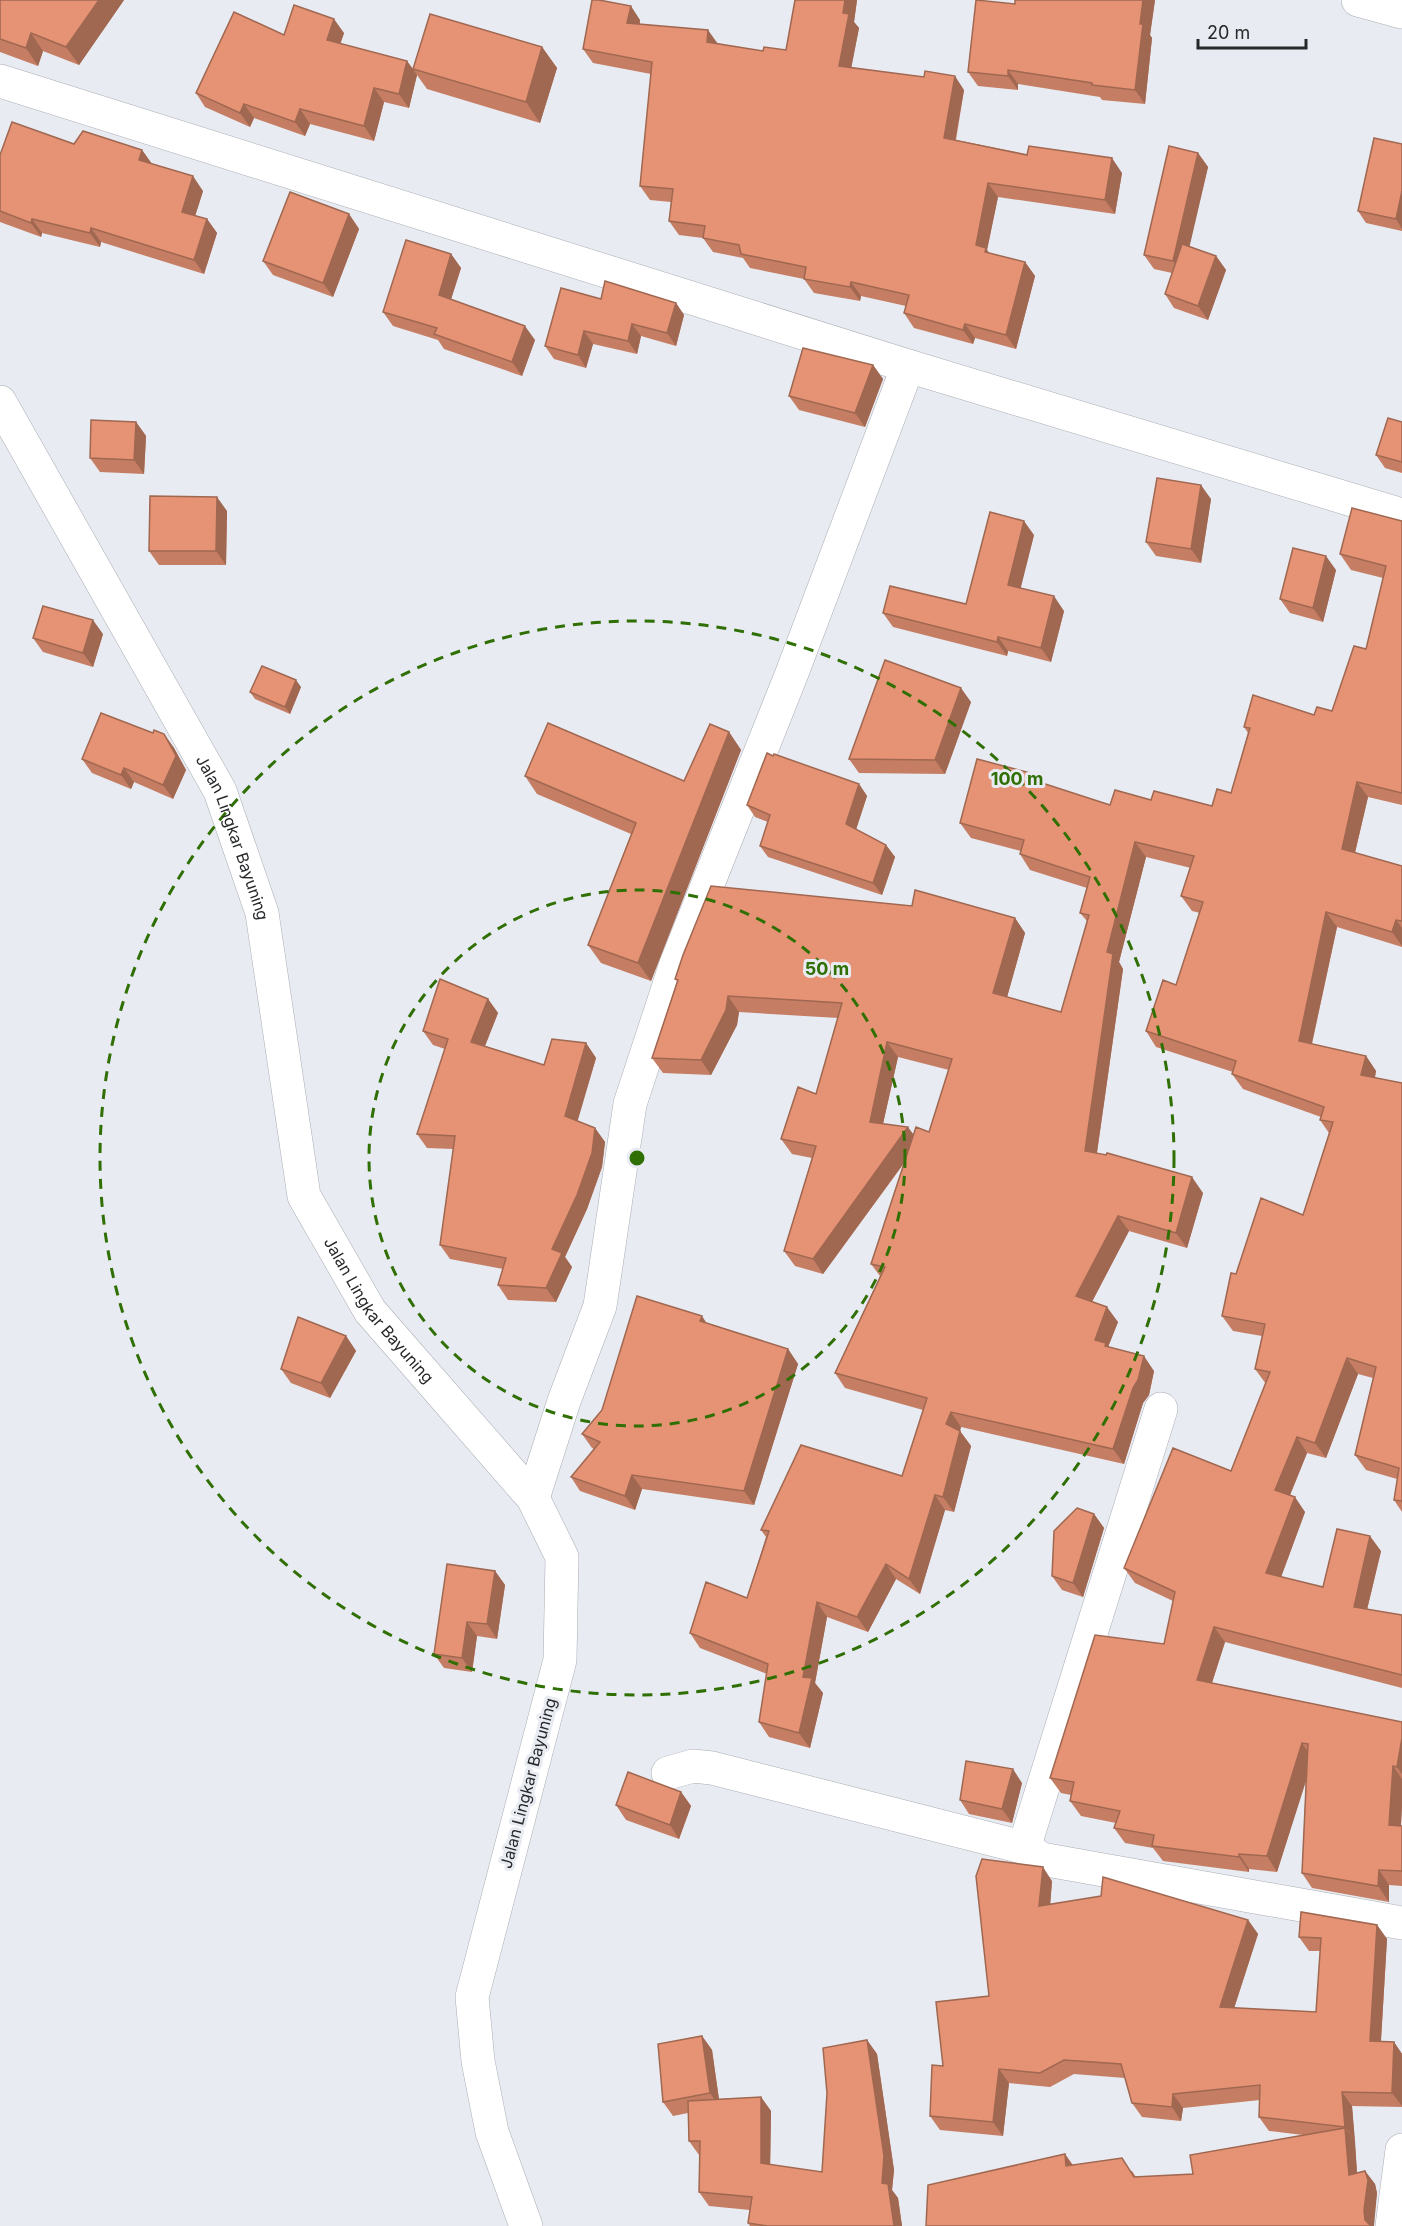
<svg xmlns="http://www.w3.org/2000/svg" width="1402" height="2226" font-family="Inter,sans-serif">
<style>
.lines{fill:none;stroke-linecap:round;stroke-linejoin:round}
.minor-casing{stroke:#aaadb4;stroke-width:34}
.highway-casing{stroke:#aaadb4;stroke-width:34}
.minor{stroke:#fff;stroke-width:33}
.highway{stroke:#fff;stroke-width:33}
.wall{fill:#c57e64;fill-rule:evenodd}
.shaded-wall{fill:#a06751}
.building{fill:#e59374;stroke:#a06751;stroke-width:1.5}
.ring{fill:none;stroke:#2f6f04;stroke-width:3;stroke-dasharray:10 8}
.labels{text-anchor:middle;dominant-baseline:central;stroke-width:6;stroke-linejoin:round;paint-order:stroke}
.street-label{font-size:16px;fill:#26282a;stroke:#e8ebf2}
.centre{fill:#2f6f04;stroke:#e8ebf2;stroke-width:3}
.ring-label{font-size:18px;text-anchor:middle;font-weight:bold;fill:#2f6f04;stroke:#e8ebf2;stroke-width:6;stroke-linejoin:round;paint-order:stroke}
</style>
<rect width="100%" height="100%" fill="#e8ebf2"/>
<g class="lines">
<!-- minor casing -->
<g class="minor-casing">
<g id="minor">
<path d="M1358,0L1402,12"/>
<path id="s1" d="M0,402L220,791L262,913L304,1196L370,1311L533,1498L562,1557L560,1660L472,1997L478,2061L492,2132L526,2226"/>
<path d="M1161,1409L1028,1835C1026,1850 1034,1857 1047,1860L1402,1923"/>
<path d="M533,1498L564,1401L600,1306L630,1104L676,964L792,673L908,366"/>
<path d="M668,1773L693,1766L712,1768L1030,1849"/>
<path d="M1392,2226L1402,2150"/>
</g>
</g>
<!-- highway casing -->
<g class="highway-casing">
<path id="highway" d="M0,81L908,366L1402,515"/>
</g>
<!-- minor -->
<use href="#minor" class="minor"/>
<!-- highway -->
<use href="#highway" class="highway"/>
</g>
<!-- wall -->
<g class="wall">
<path d="M0,0H124L79,65L43,51L38,66L0,52Z"/>
<path d="M795,0H857L854,22L859,28L851,67L964,90L956,140L1122,173L1115,214L998,197L987,250L990,254L1025,262L1035,276L1016,349L975,338L973,344L914,328L904,313L906,306L861,296L860,301L814,293L804,279L750,268L743,258L713,252L703,238L679,235L669,221L671,202L650,200L640,186L651,74L593,63L583,49L640,20V24L718,44L763,51L786,50Z"/>
<path d="M1015,0H1155L1150,35L1152,38L1145,104L1102,100L1100,97L1018,84V90L978,86L968,72L1015,4Z"/>
<path d="M344,33L340,44L407,61L413,69L542,47L557,68L540,123L427,89L417,75L409,108L384,102L374,141L310,124L305,136L254,118L250,127L205,107L196,93L284,35Z"/>
<path d="M74,144L142,150L152,164L203,191L195,216L207,219L217,233L204,274L101,242L100,247L42,233L41,237L0,222V155Z"/>
<path d="M1402,144V231L1366,223L1358,211Z"/>
<path d="M1198,153L1208,167L1189,246L1216,256L1226,270L1208,320L1174,308L1165,294L1172,273L1154,269L1144,255Z"/>
<path d="M349,214L359,229L333,297L273,275L263,261Z"/>
<path d="M451,254L461,268L451,299L535,340L522,376L444,349L438,340L393,326L383,312Z"/>
<path d="M601,299L676,303L684,315L676,346L641,336L637,354L593,344L586,368L554,359L545,346Z"/>
<path d="M873,365L883,379L865,427L799,410L789,396Z"/>
<path d="M136,422L146,436L144,474L100,472L90,458Z"/>
<path d="M1402,422V473L1385,468L1376,455Z"/>
<path d="M1211,499L1201,563L1156,556L1146,542Z"/>
<path d="M227,511L226,565H159L149,551Z"/>
<path d="M1402,521V805L1368,797L1355,853L1402,866V947L1337,927L1312,1044L1366,1056L1376,1071L1375,1078L1402,1083V1512L1394,1500L1397,1479L1366,1470L1355,1455L1373,1378L1358,1374L1326,1458L1307,1453L1290,1495L1305,1512L1281,1577L1323,1587L1381,1551L1367,1610L1402,1615V1688L1225,1642L1212,1683L1402,1722V1806L1401,1826H1402V1886L1389,1885V1902L1312,1888L1302,1873L1306,1780L1277,1872L1249,1869V1872L1163,1861L1153,1848L1125,1843L1114,1828L1116,1823L1081,1816L1070,1801L1071,1795L1061,1793L1050,1778L1164,1644L1173,1601L1135,1583L1124,1568L1231,1471L1266,1384L1255,1369L1262,1336L1233,1331L1222,1316L1236,1274L1303,1215L1329,1133L1320,1120L1321,1117L1243,1089L1232,1074L1233,1072L1156,1047L1146,1031L1176,985L1200,913L1192,911L1181,896L1191,868L1146,857L1119,962L1123,969L1097,1153L1203,1193L1187,1248L1129,1231L1092,1302L1118,1322L1108,1347L1154,1371L1149,1395L1143,1403L1124,1464L961,1427L960,1431L971,1446L954,1512L945,1510L920,1594L896,1579L868,1632L827,1617L815,1683L823,1693L810,1748L769,1737L759,1722L767,1674L700,1648L690,1633L747,1598L766,1537L761,1530L902,1476L923,1410L845,1388L835,1373L880,1276L871,1264L905,1162L823,1274L795,1266L784,1251L812,1158L792,1154L781,1139L816,1094L838,1018L739,1012L737,1025L711,1075L663,1073L652,1058L677,981L675,979L1015,918L1025,933L1007,997L1061,1012L1087,921L1080,913L1087,888L1030,870L1020,854L1021,851L971,838L960,823L1038,775L1044,784L1110,805L1151,800L1212,806L1231,793L1248,733L1244,727L1332,711L1366,649L1383,578L1351,570L1340,554ZM898,1057L949,1070L929,1132L913,1135L883,1124Z"/>
<path d="M1034,535L1020,588L1064,611L1051,662L1008,651L1007,656L893,627L883,613L966,604Z"/>
<path d="M1336,570L1323,622L1290,613L1280,599Z"/>
<path d="M103,634L93,667L43,652L33,638Z"/>
<path d="M301,687L290,714L255,699L250,692Z"/>
<path d="M971,702L945,774L859,773L849,759Z"/>
<path d="M729,732L741,750L651,981L601,963L588,945L631,834L537,794L525,776L684,781Z"/>
<path d="M153,733L164,734L174,748L186,770L173,799L134,782L131,789L92,773L82,759Z"/>
<path d="M773,756L859,784L867,796L856,829L886,845L895,857L882,895L768,857L760,846L768,822L755,817L747,805Z"/>
<path d="M488,999L498,1013L485,1046L544,1065L586,1043L596,1058L577,1121L595,1128L605,1142L602,1167L587,1209L565,1257L572,1267L556,1302L508,1300L498,1285L503,1269L450,1259L440,1245L453,1149L427,1148L417,1134L445,1049L433,1045L423,1031Z"/>
<path d="M707,1323L788,1349L798,1364L754,1505L642,1489L635,1510L580,1491L571,1477L594,1449L592,1448L582,1434Z"/>
<path d="M346,1336L356,1351L330,1398L291,1383L281,1369Z"/>
<path d="M1094,1514L1104,1528L1083,1597L1062,1590L1052,1576Z"/>
<path d="M495,1571L505,1585L497,1639L477,1636L472,1672L444,1668L434,1654Z"/>
<path d="M1022,1783L1012,1823L969,1814L960,1800Z"/>
<path d="M681,1792L691,1806L679,1839L626,1820L616,1805Z"/>
<path d="M1052,1881L1050,1905L1248,1920L1258,1934L1234,2008L1316,2012L1320,1951H1309L1299,1937L1377,1925L1387,1939L1381,2042H1394L1402,2054V2107L1352,2106L1357,2173L1365,2171L1375,2184L1377,2193L1373,2224L926,2226L1065,2154L1073,2165L1132,2171L1136,2177L1193,2174L1303,2135L1269,2131L1259,2117L1260,2100L1183,2108L1181,2121L1142,2117L1132,2103L1125,2078L1074,2074L1050,2087L1009,2083L1003,2136L940,2130L930,2116L943,2066L989,1996Z"/>
<path d="M702,2036L712,2050L719,2099L761,2097L771,2111L770,2165L822,2172L867,2040L877,2054L894,2170L892,2190L898,2198L902,2226H750L748,2223L750,2210L709,2206L699,2192V2155L689,2141L688,2113L673,2116L663,2102Z"/>
</g>
<!-- shaded-wall -->
<g class="shaded-wall">
<path d="M99,0H124L79,65L66,47Z"/>
<path d="M845,0H857L854,22L859,28L849,80L839,66Z"/>
<path d="M1143,0H1155L1150,35L1152,38L1145,104L1135,90L1140,24Z"/>
<path d="M631,6L640,20L637,37L627,23Z"/>
<path d="M334,19L344,33L337,54L327,40Z"/>
<path d="M708,30L718,44L707,42Z"/>
<path d="M31,33L43,51L38,66L26,48Z"/>
<path d="M542,47L557,68L540,123L526,102Z"/>
<path d="M407,61L417,75L409,108L399,94Z"/>
<path d="M1008,70L1018,84V90L1008,76Z"/>
<path d="M955,76L964,90L953,152L944,138Z"/>
<path d="M374,88L384,102L374,141L364,126Z"/>
<path d="M244,104L254,118L250,127L240,113Z"/>
<path d="M300,109L310,124L305,136L295,122Z"/>
<path d="M142,150L152,164L139,160Z"/>
<path d="M1198,153L1208,167L1183,275L1173,261Z"/>
<path d="M1112,158L1122,173L1115,214L1105,200Z"/>
<path d="M193,176L203,191L192,226L182,212Z"/>
<path d="M988,183L998,197L987,250L996,262L976,245Z"/>
<path d="M1402,191V229L1396,219Z"/>
<path d="M349,214L359,229L333,297L323,283Z"/>
<path d="M32,219L42,233L41,237L31,223Z"/>
<path d="M207,219L217,233L204,274L194,260Z"/>
<path d="M91,228L101,242L100,247L90,233Z"/>
<path d="M451,254L461,268L448,309L439,295Z"/>
<path d="M1216,256L1226,270L1208,320L1198,306Z"/>
<path d="M1025,262L1035,276L1016,349L1006,335Z"/>
<path d="M851,282L861,296L860,301L850,287Z"/>
<path d="M676,303L684,315L676,346L667,333Z"/>
<path d="M632,324L641,336L637,354L628,341Z"/>
<path d="M965,324L975,338L973,344L963,330Z"/>
<path d="M525,326L535,340L522,376L512,362Z"/>
<path d="M584,331L593,344L586,368L578,355Z"/>
<path d="M873,365L883,379L865,427L855,413Z"/>
<path d="M136,422L146,436L144,474L134,460Z"/>
<path d="M1201,485L1211,499L1201,563L1191,549Z"/>
<path d="M217,497L227,511L226,565L216,551Z"/>
<path d="M1024,521L1034,535L1018,599L1008,585Z"/>
<path d="M1326,556L1336,570L1323,622L1313,608Z"/>
<path d="M1054,596L1064,611L1051,662L1041,648Z"/>
<path d="M93,620L103,634L93,667L83,653Z"/>
<path d="M998,637L1008,651L1007,656L997,642Z"/>
<path d="M296,680L301,687L290,714L285,707Z"/>
<path d="M961,688L971,702L945,774L935,760Z"/>
<path d="M729,732L741,750L651,981L638,963Z"/>
<path d="M164,734L174,748L186,770L173,799L163,785Z"/>
<path d="M124,768L134,782L131,789L121,775Z"/>
<path d="M1038,775L1049,790L1036,781Z"/>
<path d="M1357,782L1368,797L1352,865L1342,849Z"/>
<path d="M859,784L867,796L854,836L846,824Z"/>
<path d="M1135,842L1146,857L1119,962L1123,969L1095,1166L1085,1151L1107,952Z"/>
<path d="M886,845L895,857L882,895L873,883Z"/>
<path d="M1326,912L1337,927L1309,1056L1299,1041Z"/>
<path d="M1015,918L1025,933L1004,1008L993,993Z"/>
<path d="M1396,920L1402,928V946L1392,932Z"/>
<path d="M728,996L739,1012L737,1025L711,1075L701,1060Z"/>
<path d="M488,999L498,1013L481,1056L471,1042Z"/>
<path d="M887,1042L898,1057L880,1137L870,1122Z"/>
<path d="M586,1043L596,1058L575,1130L565,1116Z"/>
<path d="M1366,1056L1376,1071L1372,1090L1361,1075Z"/>
<path d="M908,1127L919,1142L823,1274L813,1259Z"/>
<path d="M595,1128L605,1142L602,1167L587,1209L565,1257L572,1267L556,1302L546,1288L552,1249Z"/>
<path d="M1192,1177L1203,1193L1187,1248L1176,1233Z"/>
<path d="M1118,1216L1129,1231L1087,1311L1076,1296Z"/>
<path d="M1107,1307L1118,1322L1108,1347L1115,1361L1095,1340Z"/>
<path d="M702,1316L711,1330L700,1321Z"/>
<path d="M346,1336L356,1351L330,1398L321,1383Z"/>
<path d="M788,1349L798,1364L754,1505L744,1491Z"/>
<path d="M1144,1356L1154,1371L1149,1395L1143,1403L1124,1464L1113,1449Z"/>
<path d="M1347,1358L1358,1374L1326,1458L1315,1443Z"/>
<path d="M951,1412L961,1427L957,1439L946,1424Z"/>
<path d="M960,1431L971,1446L954,1512L943,1497Z"/>
<path d="M1297,1437L1307,1453L1286,1505L1275,1490Z"/>
<path d="M632,1475L642,1489L635,1510L625,1496Z"/>
<path d="M935,1495L945,1510L920,1594L909,1579Z"/>
<path d="M1295,1497L1305,1512L1277,1588L1266,1573Z"/>
<path d="M1094,1514L1104,1528L1083,1597L1073,1583Z"/>
<path d="M1370,1536L1381,1551L1364,1622L1354,1607Z"/>
<path d="M886,1564L896,1579L868,1632L857,1617Z"/>
<path d="M495,1571L505,1585L497,1639L487,1624Z"/>
<path d="M817,1602L827,1617L815,1683L823,1693L810,1748L799,1733L803,1677Z"/>
<path d="M467,1622L477,1636L472,1672L462,1658Z"/>
<path d="M1214,1627L1225,1642L1208,1695L1197,1680Z"/>
<path d="M1402,1738V1774L1397,1767Z"/>
<path d="M1302,1743L1313,1759L1277,1872L1267,1856Z"/>
<path d="M1393,1766L1402,1779V1806L1400,1840L1389,1825Z"/>
<path d="M1013,1769L1022,1783L1012,1823L1002,1809Z"/>
<path d="M681,1792L691,1806L679,1839L670,1825Z"/>
<path d="M1239,1854L1249,1869V1872L1239,1857Z"/>
<path d="M1043,1867L1052,1881L1049,1920L1039,1906Z"/>
<path d="M1379,1870L1389,1885V1902L1378,1886Z"/>
<path d="M1248,1920L1258,1934L1230,2021L1220,2007Z"/>
<path d="M1377,1925L1387,1939L1380,2055L1370,2041Z"/>
<path d="M702,2036L712,2050L720,2107L710,2093Z"/>
<path d="M867,2040L877,2054L894,2170L892,2190L898,2198L902,2226H894L882,2183Z"/>
<path d="M1394,2042L1402,2054V2106L1392,2093Z"/>
<path d="M999,2069L1009,2083L1003,2136L993,2122Z"/>
<path d="M1342,2092L1352,2106L1355,2141L1345,2127Z"/>
<path d="M1173,2094L1183,2108L1181,2121L1172,2107Z"/>
<path d="M761,2097L771,2111L770,2177L761,2163Z"/>
<path d="M1345,2128L1355,2141L1358,2189L1349,2175Z"/>
<path d="M1065,2154L1074,2168L1066,2166Z"/>
<path d="M1365,2171L1375,2184L1377,2193L1374,2226H1370L1365,2220L1364,2210Z"/>
</g>
<!-- building -->
<g class="building">
<path d="M0,0H99L66,47L31,33L26,48L0,39Z"/>
<path d="M592,0H599L631,6L627,23L708,30L707,42L763,51L764,47L786,50L795,0H845L843,13L849,14L839,66L924,77L925,71L955,76L944,138L1027,155L1029,146L1112,158L1105,200L988,183L976,245L986,248L985,252L1025,262L1006,335L965,324L963,330L904,313L909,295L851,282L850,287L804,279L806,267L741,254L739,245L703,238L705,226L669,221L673,189L640,186L652,62L583,49Z"/>
<path d="M976,0L1015,4V0H1143L1140,24H1143L1135,90L1092,85V83L1008,70V76L968,72Z"/>
<path d="M294,5L334,19L327,40L407,61L399,94L374,88L364,126L300,109L295,122L244,104L240,113L196,93L234,12L284,35Z"/>
<path d="M430,14L542,47L526,102L413,69Z"/>
<path d="M12,122L74,144L83,131L142,150L139,160L193,176L182,212L207,219L194,260L91,228L90,233L32,219L31,223L0,211V155Z"/>
<path d="M1374,138L1402,144V191L1396,219L1358,211Z"/>
<path d="M1169,146L1198,153L1173,261L1144,255Z"/>
<path d="M290,192L349,214L323,283L263,261Z"/>
<path d="M406,240L451,254L439,295L525,326L512,362L434,334L437,328L383,312Z"/>
<path d="M1182,244L1216,256L1198,306L1165,294Z"/>
<path d="M605,281L676,303L667,333L632,324L628,341L584,331L578,355L545,346L561,288L601,299Z"/>
<path d="M803,348L873,365L855,413L789,396Z"/>
<path d="M1388,418L1402,422V462L1376,455Z"/>
<path d="M91,420L136,422L134,460L90,458Z"/>
<path d="M1157,478L1201,485L1191,549L1146,542Z"/>
<path d="M150,496L217,497L216,551H149Z"/>
<path d="M1352,508L1402,521V793L1357,782L1342,849L1402,866V921L1396,920L1392,932L1326,912L1299,1041L1366,1056L1361,1075L1402,1083V1501L1394,1500L1399,1468L1355,1455L1376,1367L1347,1358L1315,1443L1297,1437L1275,1490L1295,1497L1266,1573L1323,1587L1337,1529L1370,1536L1354,1607L1402,1615V1675L1214,1627L1197,1680L1402,1722V1738L1397,1767L1393,1766L1389,1825L1402,1826V1871L1379,1870L1378,1886L1302,1873L1308,1744L1302,1743L1267,1856L1239,1854V1857L1152,1846L1154,1835L1114,1828L1120,1811L1070,1801L1074,1782L1050,1778L1095,1635L1164,1644L1175,1592L1124,1568L1173,1448L1231,1471L1270,1372L1255,1369L1265,1324L1222,1316L1231,1273L1236,1274L1261,1198L1303,1215L1333,1122L1320,1120L1324,1107L1232,1074L1236,1061L1146,1031L1163,980L1176,985L1203,902L1181,896L1194,856L1135,842L1107,952L1113,954L1085,1151L1106,1155L1107,1153L1192,1177L1176,1233L1118,1216L1076,1296L1107,1307L1095,1340L1106,1343L1105,1346L1144,1356L1138,1380L1133,1388L1113,1449L951,1412L946,1424L960,1431L943,1497L935,1495L909,1579L886,1564L857,1617L817,1602L803,1677L812,1678L799,1733L759,1722L768,1664L690,1633L706,1582L747,1598L769,1531L761,1530L801,1445L902,1476L927,1398L835,1373L885,1267L871,1264L916,1127L929,1132L952,1059L887,1042L870,1122L908,1127L813,1259L784,1251L816,1146L781,1139L798,1087L816,1094L842,1003L728,996L726,1010L701,1060L652,1058L678,980L675,979L683,955L711,886L912,906L915,890L1015,918L993,993L1061,1012L1089,915L1080,913L1090,877L1020,854L1024,840L960,823L977,759L1038,775L1036,781L1110,805L1115,790L1151,800L1154,791L1212,806L1217,789L1231,793L1250,728L1244,727L1253,695L1314,715L1317,707L1332,711L1354,646L1366,649L1386,566L1340,554Z"/>
<path d="M990,512L1024,521L1008,585L1054,596L1041,648L998,637L997,642L883,613L890,586L966,604Z"/>
<path d="M1293,548L1326,556L1313,608L1280,599Z"/>
<path d="M43,606L93,620L83,653L33,638Z"/>
<path d="M885,660L961,688L935,760L849,759Z"/>
<path d="M262,666L296,680L285,707L250,692Z"/>
<path d="M101,713L153,733L154,730L164,734L176,756L163,785L124,768L121,775L82,759Z"/>
<path d="M548,723L684,781L710,724L729,732L638,963L588,945L636,823L525,776Z"/>
<path d="M767,753L773,756L774,754L859,784L846,824L886,845L873,883L760,846L770,815L747,805Z"/>
<path d="M440,979L488,999L471,1042L544,1065L552,1039L586,1043L565,1116L595,1128L592,1153L577,1195L552,1249L562,1253L546,1288L498,1285L506,1258L440,1245L455,1136L417,1134L448,1039L423,1031Z"/>
<path d="M637,1296L702,1316L700,1321L788,1349L744,1491L632,1475L625,1496L571,1477L600,1442L582,1434L602,1410Z"/>
<path d="M298,1317L346,1336L321,1383L281,1369Z"/>
<path d="M1077,1508L1094,1514L1073,1583L1052,1576L1054,1531Z"/>
<path d="M447,1564L495,1571L487,1624L467,1622L462,1658L434,1654Z"/>
<path d="M966,1761L1013,1769L1002,1809L960,1800Z"/>
<path d="M628,1772L681,1792L670,1825L616,1805Z"/>
<path d="M982,1859L1043,1867L1039,1906L1101,1896L1103,1877L1248,1920L1220,2007L1316,2012L1321,1938L1299,1937L1301,1912L1377,1925L1370,2041L1394,2042L1392,2093L1342,2092L1345,2127L1259,2117L1260,2085L1173,2094L1172,2107L1132,2103L1121,2064L1064,2060L1040,2073L999,2069L993,2122L930,2116L932,2065L943,2066L936,2002L989,1996L976,1876Z"/>
<path d="M702,2036L710,2093L663,2102L658,2044Z"/>
<path d="M867,2040L884,2156L882,2183L888,2184L894,2226H767L748,2223L752,2197L699,2192L700,2141H689L688,2101L761,2097V2163L822,2172L827,2093L823,2048Z"/>
<path d="M1345,2128L1349,2175L1365,2171L1368,2180L1364,2210L1365,2220L1371,2226H926L928,2185L1065,2154L1066,2166L1122,2158L1134,2177L1193,2174L1190,2155Z"/>
</g>
<!-- distance rings -->
<g class="ring">
<circle cx="637" cy="1158" r="268"/>
<circle cx="637" cy="1158" r="537"/>
</g>
<g class="labels">
<!-- street labels -->
<g class="street-label">
<text stroke="none"><textPath href="#s1" startOffset="495">Jalan Lingkar Bayuning</textPath></text>
<text stroke="none"><textPath href="#s1" startOffset="999">Jalan Lingkar Bayuning</textPath></text>
<text transform="translate(528 1783) rotate(-75)">Jalan Lingkar Bayuning</text>
</g>
</g>
<circle cx="637" cy="1158" r="9" class="centre"/>
<g class="ring-label">
<text x="1017" y="785">100 m</text>
<text x="827" y="975">50 m</text>
</g>
<!-- scale -->
<path d="M1198 39v9h108v-9" fill="none" stroke="#26282a" stroke-width="3"/>
<text x="1207" y="39" font-size="18" fill="#26282a" stroke="#e8ebf2" stroke-width="4.5" paint-order="stroke">20 m</text>
</svg>
